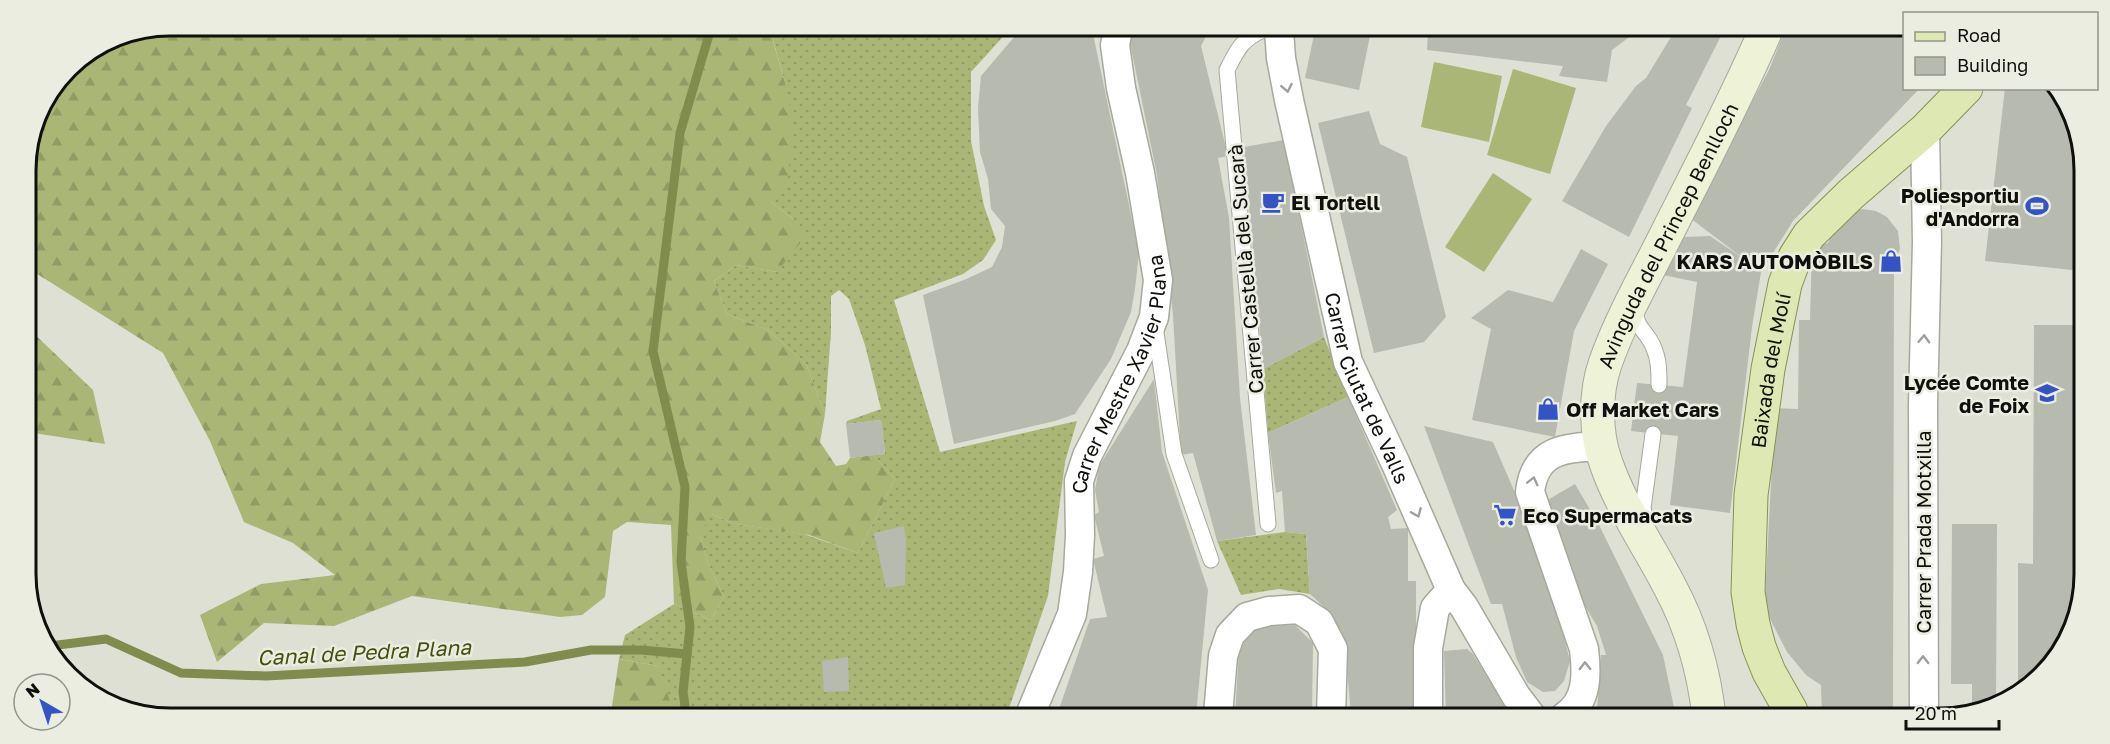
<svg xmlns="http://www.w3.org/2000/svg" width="2110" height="744" font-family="'Golos Text',sans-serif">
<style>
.grass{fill:url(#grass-dots)}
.forest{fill:url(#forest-firs)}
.pitch{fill:#aab676}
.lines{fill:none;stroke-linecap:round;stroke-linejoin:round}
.stream{stroke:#808b4e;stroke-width:9}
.building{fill:#b7baae}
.lane-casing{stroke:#a6a99c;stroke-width:17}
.street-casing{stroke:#a6a99c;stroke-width:31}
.secondary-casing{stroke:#a6a99c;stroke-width:35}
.primary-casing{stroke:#879256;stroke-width:35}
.lane{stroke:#fff;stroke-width:15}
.street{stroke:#fff;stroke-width:28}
.secondary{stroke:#eef3d8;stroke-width:33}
.primary{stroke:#dee8b2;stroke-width:33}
.oneway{stroke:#9f9f9e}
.labels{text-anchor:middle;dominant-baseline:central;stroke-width:5;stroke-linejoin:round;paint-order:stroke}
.poi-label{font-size:20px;font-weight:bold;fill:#0f100c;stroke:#eaede0;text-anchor:end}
.street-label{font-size:20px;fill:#0f100c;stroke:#eaede0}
.water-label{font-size:21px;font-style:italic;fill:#464f0f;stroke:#eaede0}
.rim{fill:none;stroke:#0f100c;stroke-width:3}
</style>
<defs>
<pattern id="grass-dots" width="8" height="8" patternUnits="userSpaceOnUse" patternTransform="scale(1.5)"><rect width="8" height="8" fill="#aab676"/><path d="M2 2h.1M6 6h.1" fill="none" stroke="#919b65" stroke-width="1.8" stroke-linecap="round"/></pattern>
<pattern id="forest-firs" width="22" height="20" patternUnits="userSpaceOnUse" patternTransform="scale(1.5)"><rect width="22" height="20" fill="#aab676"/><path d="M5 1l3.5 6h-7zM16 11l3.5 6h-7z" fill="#919b65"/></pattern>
</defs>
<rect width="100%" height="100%" fill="#dde0d3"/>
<!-- grass -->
<g class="grass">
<path d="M776,28L1010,29L971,72V141L984,206L996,240L983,260L963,274L894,300L940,452L1077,421L1065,462L1048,596L1007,714L670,713L658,666L619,659L625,635L674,604L711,620L724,597L708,563L700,536L703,518L711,514L736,524L804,534L858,553L895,479L873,455L885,454L881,420L846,424L847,421L881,409L865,345L849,299L839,290L831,296V332L825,414L806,364L768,330L727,314L714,281L736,265L777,272L795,220L771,202L786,86L773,40Z"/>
<path d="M1324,337L1348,397L1268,433L1263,369Z"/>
<path d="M1285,532L1306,534L1310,594L1279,589L1241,595L1217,541Z"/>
</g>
<!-- forest -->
<g class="forest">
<path d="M170,26L776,28L773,41L786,86L793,123L788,177L771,202L795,220L805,237L777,272L736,265L714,281L727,314L768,330L806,364L825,414L820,442L836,466L846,464L850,458L873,455L895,479L858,553L809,535L736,524L711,514L700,536L708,563L724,597L711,620L674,604L671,525L627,522L613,531L605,597L582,615L560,617L412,596L334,626L264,623L217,662L200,615L261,584L335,575L293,543L244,522L210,441L163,353L26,267V161L41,106L75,62L115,36Z"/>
<path d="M27,327L93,390L105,444L27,432Z"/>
<path d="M619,659L658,666L674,713H611Z"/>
</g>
<!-- pitch -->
<g class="pitch">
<path d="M1434,62L1502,76L1489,142L1421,127Z"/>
<path d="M1513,69L1576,88L1550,174L1487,155Z"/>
<path d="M1493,173L1532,199L1484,272L1445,247Z"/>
</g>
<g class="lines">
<!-- stream -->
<g class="stream">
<path d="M50,646L106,639L181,673L266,676L525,662L591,650H641L687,654"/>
<path d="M686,713L683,692L690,627L681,562L685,487L653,351L680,133L711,28"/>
</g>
</g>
<!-- building -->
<g class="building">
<path d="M1021,29H1092L1139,253L1135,289L1131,312L1111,359L1075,414L1055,421L954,444L923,295L964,280L992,267L1002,247L1005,226L991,209L988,179L980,152L978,108L981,76Z"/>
<path d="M1130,30H1209L1201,46L1228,156L1218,158L1229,218L1240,398L1256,535L1217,541L1193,453L1181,455L1173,315L1157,175L1128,33Z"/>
<path d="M1315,30L1371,31L1359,90L1305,78Z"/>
<path d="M1428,31L1636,32L1612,50L1607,82L1559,76L1563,66L1427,50Z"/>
<path d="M1674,32H1723L1686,105L1692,108L1629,237L1562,201L1606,126L1636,86L1646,78Z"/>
<path d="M1784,32L1904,33V88H1920L1793,221L1761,272L1752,327L1730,513L1670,505L1678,436L1631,431L1637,383L1683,387L1697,282L1663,275L1684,237L1710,236L1744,259L1690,218L1769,70Z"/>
<path d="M2005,88H2055L2083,151L2082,271L1985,261Z"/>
<path d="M1369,111L1380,144L1407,157L1446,317L1424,342L1374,353L1318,123Z"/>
<path d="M1284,140L1324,337L1263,369L1244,147Z"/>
<path d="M1863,209L1876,211L1887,217L1898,231L1900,249L1894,264L1893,718H1822L1821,685L1806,675L1787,652L1766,611L1765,597L1775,408L1798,409L1799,320H1810L1812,248L1828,243L1837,221L1852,211Z"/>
<path d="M1581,249L1608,264L1574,331L1555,437L1472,420L1491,329L1471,318L1508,290L1553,302Z"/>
<path d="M2034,325H2081L2077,620L2028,688L2018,692V563L2033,564Z"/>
<path d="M1154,379L1162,452L1208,590L1196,715H1057L1090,619L1107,617L1093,559L1104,556L1094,515L1099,512L1095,490L1099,466Z"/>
<path d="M1348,397L1397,510L1388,517L1391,529L1408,528V581H1416V716H1351L1346,655L1338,630L1323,606L1310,594L1306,534L1285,532L1282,491L1276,493L1268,433Z"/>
<path d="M881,420L885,454L850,458L846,424Z"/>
<path d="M1424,426L1493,442L1545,562L1570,661L1564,681L1555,691L1543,692L1527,682L1516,657L1502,604H1491Z"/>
<path d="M1575,484L1599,525L1663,655L1676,717H1590V710L1597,709L1601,655H1606L1597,626L1573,586L1544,502Z"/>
<path d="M1952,524H1997L1996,700L1972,710V684H1951Z"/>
<path d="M904,526L906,541L905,585L886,588L874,533Z"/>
<path d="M1295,625L1313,643L1312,716L1235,715L1239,650L1256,626Z"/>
<path d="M1467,649L1473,654L1511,716H1446L1444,651Z"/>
<path d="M848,657L849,691L824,692L822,661Z"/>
</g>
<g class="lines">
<!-- lane casing -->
<g class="lane-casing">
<g id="lane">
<path d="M1263,30C1242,39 1237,50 1227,70L1268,524"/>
<path d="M1635,307C1635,328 1646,330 1653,346C1659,359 1659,371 1659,385"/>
<path d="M1155,326L1174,454L1211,560"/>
<path d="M1646,524L1643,508L1653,434"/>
</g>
</g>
<!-- street casing -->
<g class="street-casing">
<g id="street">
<path id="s1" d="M1279,30L1281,58L1289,100L1348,362L1395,462L1451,590L1464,607L1516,696L1532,717"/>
<path id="s2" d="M1030,715L1072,614L1078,572L1080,535L1079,481L1087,456L1141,351L1154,317L1158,280L1140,173L1121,88L1115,45L1118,29"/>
<path d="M1218,715L1223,656L1230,635L1247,617L1269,611L1299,609L1319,622L1333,649L1331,716"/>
<path d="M1428,716V648L1435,608L1451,590"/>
<path d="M1564,717C1588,702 1587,674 1584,649L1530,492C1535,449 1564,448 1601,446"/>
<path d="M1924,718L1923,405L1927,242L1925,130"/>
</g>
</g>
<!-- secondary casing -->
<g class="secondary-casing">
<g id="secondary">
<path id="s3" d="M1709,717C1704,671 1692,628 1670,587C1649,546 1621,507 1606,463C1595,434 1595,393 1605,364C1619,324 1640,286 1659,249C1695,177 1733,106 1765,32"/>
</g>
</g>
<!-- primary casing -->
<g class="primary-casing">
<g id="primary">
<path id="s4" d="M1792,718L1791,711L1769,672L1759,647L1753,624L1748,592L1751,495L1768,369L1785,284L1795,257L1809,235L1851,194L1925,130L1966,88"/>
</g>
</g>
<!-- lane -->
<use href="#lane" class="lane"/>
<!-- street -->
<use href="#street" class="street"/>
<!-- secondary -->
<use href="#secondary" class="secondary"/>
<!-- primary -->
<use href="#primary" class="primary"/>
</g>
<!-- one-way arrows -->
<defs><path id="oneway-chevron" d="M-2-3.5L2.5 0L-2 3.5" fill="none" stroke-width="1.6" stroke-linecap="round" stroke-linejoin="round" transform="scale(1.5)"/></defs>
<g class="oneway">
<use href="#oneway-chevron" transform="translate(1287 88) rotate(79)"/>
<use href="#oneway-chevron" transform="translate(1924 339) rotate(-88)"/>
<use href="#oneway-chevron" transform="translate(1533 481) rotate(-76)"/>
<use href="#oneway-chevron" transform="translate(1417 513) rotate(67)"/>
<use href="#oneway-chevron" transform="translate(1923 660) rotate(-90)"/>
<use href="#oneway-chevron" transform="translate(1585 666) rotate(-91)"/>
</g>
<!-- icons -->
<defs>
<g id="cafe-bare" transform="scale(1.8)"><path d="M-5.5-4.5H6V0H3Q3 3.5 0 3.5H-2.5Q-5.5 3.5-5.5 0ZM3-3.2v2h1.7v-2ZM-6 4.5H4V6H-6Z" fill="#3454c5" stroke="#eaede0" stroke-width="2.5" paint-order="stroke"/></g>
<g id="stadium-bare" transform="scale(1.8)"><path d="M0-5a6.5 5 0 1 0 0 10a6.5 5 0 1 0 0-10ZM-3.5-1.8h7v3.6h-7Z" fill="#3454c5" stroke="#eaede0" stroke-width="2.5" paint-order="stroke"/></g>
<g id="shop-bare" transform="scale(1.8)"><path d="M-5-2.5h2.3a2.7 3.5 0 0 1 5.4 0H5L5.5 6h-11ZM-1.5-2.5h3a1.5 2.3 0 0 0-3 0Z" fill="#3454c5" stroke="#eaede0" stroke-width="2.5" paint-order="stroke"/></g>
<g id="school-bare" transform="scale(1.8)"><path d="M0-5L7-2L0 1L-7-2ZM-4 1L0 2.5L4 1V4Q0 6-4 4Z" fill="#3454c5" stroke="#eaede0" stroke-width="2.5" paint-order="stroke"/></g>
<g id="supermarket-bare" transform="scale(1.8)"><path d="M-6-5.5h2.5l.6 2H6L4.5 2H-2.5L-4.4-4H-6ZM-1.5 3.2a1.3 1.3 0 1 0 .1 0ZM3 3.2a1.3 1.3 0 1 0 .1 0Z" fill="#3454c5" stroke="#eaede0" stroke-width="2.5" paint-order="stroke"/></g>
</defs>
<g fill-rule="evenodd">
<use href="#cafe-bare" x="1273" y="202"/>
<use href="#stadium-bare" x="2037" y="206"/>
<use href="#shop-bare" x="1891" y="261"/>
<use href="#school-bare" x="2047" y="393"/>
<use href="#shop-bare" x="1548" y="409"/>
<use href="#supermarket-bare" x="1505" y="515"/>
</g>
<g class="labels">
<!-- poi labels -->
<g class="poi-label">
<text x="2019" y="195">Poliesportiu<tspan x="2019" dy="23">d'Andorra</tspan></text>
<text x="1291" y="202" text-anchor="start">El Tortell</text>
<text x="1873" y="261">KARS AUTOMÒBILS</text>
<text x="2029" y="382">Lycée Comte<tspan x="2029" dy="23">de Foix</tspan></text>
<text x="1566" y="409" text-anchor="start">Off Market Cars</text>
<text x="1523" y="515" text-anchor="start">Eco Supermacats</text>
</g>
<!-- street labels -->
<g class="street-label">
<text stroke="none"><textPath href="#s3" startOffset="520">Avinguda del Princep Benlloch</textPath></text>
<text transform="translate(1245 269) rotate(-95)">Carrer Castellà del Sucarà</text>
<text stroke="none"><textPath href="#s4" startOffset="358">Baixada del Molí</textPath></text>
<text stroke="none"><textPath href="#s2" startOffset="358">Carrer Mestre Xavier Plana</textPath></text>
<text stroke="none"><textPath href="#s1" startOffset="370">Carrer Ciutat de Valls</textPath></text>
<text transform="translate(1923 532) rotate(-90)">Carrer Prada Motxilla</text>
</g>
<!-- water labels -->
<g class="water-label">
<text transform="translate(364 652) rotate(-3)">Canal de Pedra Plana</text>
</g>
</g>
<!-- crop -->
<path d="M0 0H2110V744H0ZM170 36H1940A134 134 0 0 1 2074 170V574A134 134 0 0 1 1940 708H170A134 134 0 0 1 36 574V170A134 134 0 0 1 170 36Z" fill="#eaede0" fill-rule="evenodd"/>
<path class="rim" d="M170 36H1940A134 134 0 0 1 2074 170V574A134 134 0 0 1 1940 708H170A134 134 0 0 1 36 574V170A134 134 0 0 1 170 36Z"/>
<!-- legend -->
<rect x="1903" y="12" width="195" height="78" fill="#eaede0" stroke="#92958b" stroke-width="1.5"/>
<rect x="1915" y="32" width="30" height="9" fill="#dee8b2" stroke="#92958b" stroke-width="1.5"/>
<text x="1957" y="42" font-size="18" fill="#0f100c">Road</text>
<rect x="1915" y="57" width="30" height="18" fill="#b7baae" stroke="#92958b" stroke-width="1.5"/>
<text x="1957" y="72" font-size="18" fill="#0f100c">Building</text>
<!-- north arrow -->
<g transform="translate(42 702) rotate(321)"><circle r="28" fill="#eaede0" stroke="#92958b" stroke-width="1.5"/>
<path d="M0-4.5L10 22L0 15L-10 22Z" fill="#3454c5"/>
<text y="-9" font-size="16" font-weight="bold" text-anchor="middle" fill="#0f100c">N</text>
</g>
<!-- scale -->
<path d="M1906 720v9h93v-9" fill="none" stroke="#0f100c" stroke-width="3"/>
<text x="1915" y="720" font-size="18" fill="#0f100c" stroke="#eaede0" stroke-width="4.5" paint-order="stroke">20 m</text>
</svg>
